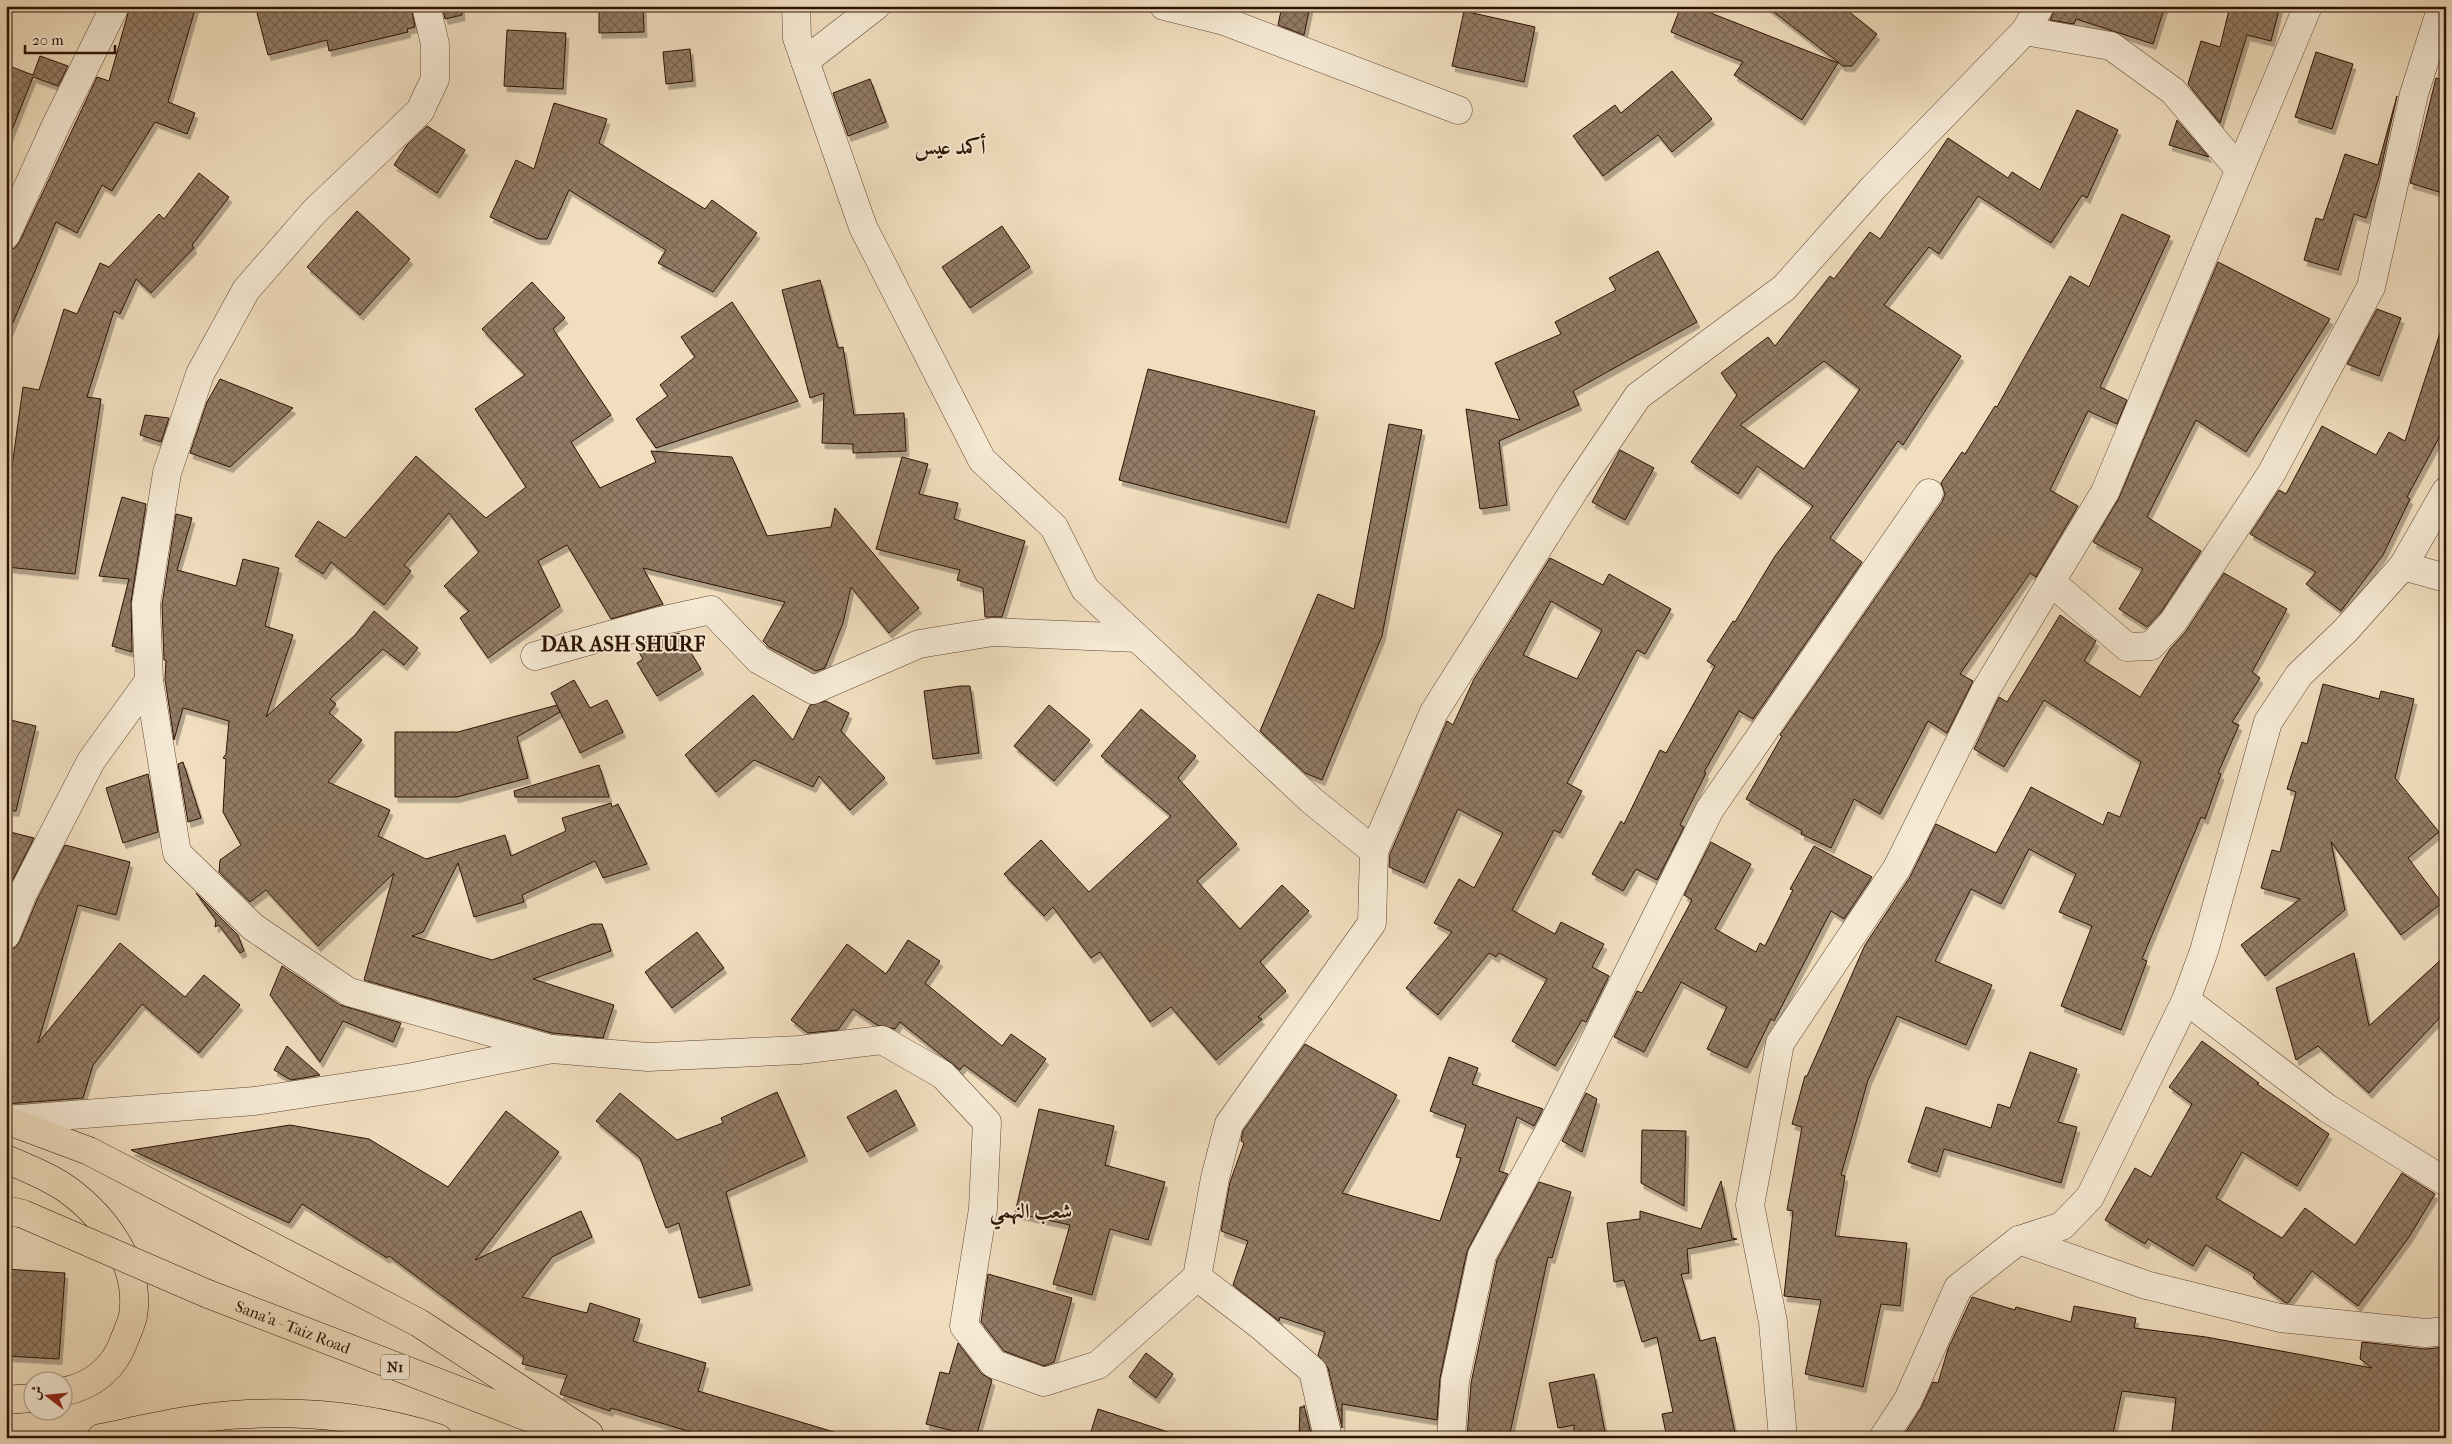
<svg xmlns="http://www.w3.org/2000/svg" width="2452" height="1444" font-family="'IM FELL French Canon',Amiri,serif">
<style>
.building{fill:url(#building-cross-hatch);stroke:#2d1203;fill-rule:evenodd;filter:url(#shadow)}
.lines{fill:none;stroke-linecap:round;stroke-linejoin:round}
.minor-casing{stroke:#5e4532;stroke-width:29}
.major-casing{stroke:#2d1203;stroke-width:29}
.highway-casing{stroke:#2d1203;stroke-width:29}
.minor{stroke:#f6ead5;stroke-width:28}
.major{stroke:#f1debf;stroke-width:28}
.highway{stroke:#f1debf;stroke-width:28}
.highway-bridge-casing{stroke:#2d1203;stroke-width:29;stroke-linecap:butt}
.highway-bridge{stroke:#f1debf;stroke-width:28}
.labels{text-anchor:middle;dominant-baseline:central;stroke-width:4;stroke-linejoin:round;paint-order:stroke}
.shield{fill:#f6ead5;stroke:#695342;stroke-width:1}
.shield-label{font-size:15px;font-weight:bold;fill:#2d1203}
.street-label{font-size:16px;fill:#2d1203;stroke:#f6ead5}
.district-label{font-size:21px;font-weight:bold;fill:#2d1203;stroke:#f6ead5}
</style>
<defs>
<pattern id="building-cross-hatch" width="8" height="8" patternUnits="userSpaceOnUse" patternTransform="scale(1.25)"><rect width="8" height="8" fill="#937c65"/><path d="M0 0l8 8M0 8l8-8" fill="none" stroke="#786451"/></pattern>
<filter id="shadow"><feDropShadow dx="3" dy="5.5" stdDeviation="0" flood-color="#0004"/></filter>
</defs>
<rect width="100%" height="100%" fill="#f1debf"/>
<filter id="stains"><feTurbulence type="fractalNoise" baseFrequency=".004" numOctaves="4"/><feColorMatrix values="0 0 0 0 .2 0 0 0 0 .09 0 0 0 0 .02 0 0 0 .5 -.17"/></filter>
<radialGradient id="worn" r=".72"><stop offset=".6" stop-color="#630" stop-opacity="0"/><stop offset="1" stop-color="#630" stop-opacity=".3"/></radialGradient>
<!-- building -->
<g class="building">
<path d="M130,6H196L168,102L195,113L187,134L155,122L112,191L102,185L77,233L56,222L6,339V250L15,248L20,241L97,77L109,81Z"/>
<path d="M283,6H411L415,27L407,29L408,32L329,51L327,40L268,55L257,13Z"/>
<path d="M442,6H461L462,15L445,19Z"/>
<path d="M599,6H643L644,32L599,33Z"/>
<path d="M1282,6H1310L1304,35L1278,25Z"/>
<path d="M1681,6H1693L1838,63L1802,120L1734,75L1743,62L1671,32Z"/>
<path d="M1766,6H1842L1877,34L1852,66H1843Z"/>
<path d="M2056,6H2165L2153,44L2076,19L2074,24L2050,20Z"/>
<path d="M2230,6H2280L2271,41L2247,35L2220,123L2188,84L2201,41L2220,47Z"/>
<path d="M1464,11L1535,27L1524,82L1452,66Z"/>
<path d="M507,30L566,33L563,89L504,86Z"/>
<path d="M690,49L693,81L666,84L663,52Z"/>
<path d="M2316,52L2353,64L2332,129L2295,117Z"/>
<path d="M40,56L68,66L58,86L33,77L8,140H6V81L12,67L33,75Z"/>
<path d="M1672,71L1712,119L1672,152L1658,135L1603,176L1573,136L1615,105L1621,113Z"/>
<path d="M2436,78L2446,81V194L2410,183Z"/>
<path d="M870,79L886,122L848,136L833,93Z"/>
<path d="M2397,96L2379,177L2366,218L2354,214L2338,270L2304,260L2316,218L2323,220L2345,154L2378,165Z"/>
<path d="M554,103L607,119L599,143L705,209L712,200L757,233L713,292L658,263L666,250L569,190L547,239H538L490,217L516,160L534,169Z"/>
<path d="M2077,110L2118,130L2087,198L2082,195L2051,243L1978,196L1939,254L1929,247L1884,305L1961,356L1903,445L1898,441L1830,538L1862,562L1753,719L1739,711L1704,772L1706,773L1680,825L1684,827L1657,880L1636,869L1623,891L1592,874L1621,821L1624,824L1660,750L1666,753L1715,666L1707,661L1733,621L1735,622L1775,556L1813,506L1757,466L1738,494L1691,462L1737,395L1721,373L1768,337L1775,346L1830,276L1834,279L1870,232L1880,239L1948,138L2008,178L2012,172L2040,190ZM1824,361L1860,389L1804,469L1740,425Z"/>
<path d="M2177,120L2209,157L2169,145Z"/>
<path d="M427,126L465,150L437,193L394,165L407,145Z"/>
<path d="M199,173L229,197L192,245L194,248L151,293L136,279L120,314L114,311L87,397L101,399L75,574L6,567L10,481L23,387L39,390L64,309L77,314L100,263L109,267L159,214L164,219Z"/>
<path d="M357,211L410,259L360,315L307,267Z"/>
<path d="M2122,214L2170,236L2100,387L2127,400L2117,424L2088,411L2050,490L2078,506L2036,577L2030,573L1960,674L1973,681L1947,733L1928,721L1880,814L1854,799L1831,848L1801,834L1802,831L1746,799L1782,736L1780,735L1942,502L1945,494L1941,483L1962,452L1965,454L1995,406L1997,407L2070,276L2089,287Z"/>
<path d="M1002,226L1030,267L970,308L942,267Z"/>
<path d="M1658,251L1697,322L1573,391L1579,405L1499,441L1507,505L1480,509L1466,409L1520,420L1495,363L1561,334L1555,322L1616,290L1609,278Z"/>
<path d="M2218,262L2330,319L2246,452L2196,420L2147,517L2201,551L2161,612L2147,627L2119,609L2143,569L2093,542L2119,498Z"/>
<path d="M820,280L838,348L843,347L854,415L904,413L906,451L853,453V444L822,443L824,393L810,398L782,290Z"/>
<path d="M532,282L565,318L553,329L611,415L571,442L600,488L656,462L651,451L732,457L767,536L831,527L835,508L919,608L889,633L851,587L843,623L825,668L816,671L769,647L763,641L785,602L643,568L663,604L611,619L567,545L538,561L560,606L488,658L460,618L469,611L444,586L479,552L449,513L404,565L411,571L384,605L331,562L323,574L295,556L318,521L345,538L416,456L486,518L526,487L475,409L525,375L482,329Z"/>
<path d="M732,302L798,401L656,448L636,419L668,396L660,385L695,357L681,337Z"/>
<path d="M2377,309L2401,318L2379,376L2347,364Z"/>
<path d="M2441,330L2446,331V425L2407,497L2410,499L2383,555L2341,611L2306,584L2316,572L2250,534L2279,490L2286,494L2322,426L2376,455L2389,432L2405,441Z"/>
<path d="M1148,369L1315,411L1286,523L1119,480Z"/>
<path d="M220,379L293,408L230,467L190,453L207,402Z"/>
<path d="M145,415L169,418L161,442L140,435Z"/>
<path d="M1389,424L1422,430L1382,636L1322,780L1305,773L1260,731L1318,594L1354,609Z"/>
<path d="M1620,450L1654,468L1625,520L1592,502Z"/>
<path d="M902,457L928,464L919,494L958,503L954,519L1025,541L1002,617H985L983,588L957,580L960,570L876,549Z"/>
<path d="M122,497L146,504L131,602L132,652L112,646L129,579L99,576Z"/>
<path d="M176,514L192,518L177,570L236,586L243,559L279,568L265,626L293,635L266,717L355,635L374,611L418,648L404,665L383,649L330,699L336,704L329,713L362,740L328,782L390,810L378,836L426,859L505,835L511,856L566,831L562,818L611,803L612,807L618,804L647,864L603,878L595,861L522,895L524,902L474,917L458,863L423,932L412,936L492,960L592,924H602L611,951L533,979L614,1005L603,1038L552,1033L364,980L394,873L318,946L266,890L250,902L219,872L220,860L241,845L223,812L226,759L223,758L226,754L229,721L183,708L174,740L165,679L166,660H164L162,605Z"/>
<path d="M1550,558L1603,585L1609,574L1671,609L1645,654L1637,650L1567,783L1582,791L1560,833L1554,830L1512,910L1555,934L1561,922L1604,944L1592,967L1609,976L1586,1022L1582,1020L1555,1066L1512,1041L1547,979L1499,953L1496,957L1489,953L1438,1015L1406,988L1452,932L1434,923L1459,879L1474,888L1503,833L1458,809L1424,883L1389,867L1390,854L1447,721L1453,725L1474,679ZM1551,601L1602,630L1577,679L1523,655Z"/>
<path d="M2224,573L2287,609L2252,672L2260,678L2232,722L2239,725L2218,773L2221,774L2205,819L2201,817L2142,959L2147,961L2121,1030L2061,1006L2092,926L2059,912L2076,874L2029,849L2001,904L1971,889L1935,961L1992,985L1966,1045L1897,1016L1868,1080L1841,1175L1845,1176L1835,1236L1907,1243L1900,1306L1881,1304L1863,1387L1805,1374L1821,1300L1784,1296L1793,1211L1787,1210L1802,1127L1792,1124L1805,1076H1807L1865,945L1910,877L1936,824L1996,853L2031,787L2103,825L2108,812L2120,817L2141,762L2044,700L2004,767L1974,749L1999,697L2007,702L2060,615L2096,641L2084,661L2140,697L2170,649L2186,631Z"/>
<path d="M679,633L701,669L657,696L637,663L643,659L635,645Z"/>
<path d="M574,680L590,708L607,700L623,732L580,753L551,693Z"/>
<path d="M2323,684L2379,699L2381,691L2414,699L2395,778L2439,832L2408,858L2442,903L2401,935L2331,842L2345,910L2265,976L2241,945L2300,899L2261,888L2272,850L2280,852L2296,792L2287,789L2302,742L2307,744Z"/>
<path d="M960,686H970L979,753L933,759L924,691Z"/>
<path d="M753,695L793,740L810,705L826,701L849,713L841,731L885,778L850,810L819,776L813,787L754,760L716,792L685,755Z"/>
<path d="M557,705L560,712L517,737L528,778L457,797H395V732H458Z"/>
<path d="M1049,705L1090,740L1054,781L1014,746Z"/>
<path d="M1141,709L1196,756L1178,778L1237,844L1197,881L1240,929L1282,885L1309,911L1260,962L1286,991L1258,1017L1262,1019L1216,1060L1171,1007L1150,1022L1100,952L1091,958L1053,907L1044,916L1004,874L1041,840L1089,892L1171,816L1101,756Z"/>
<path d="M6,719L36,726L16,811L6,810Z"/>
<path d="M183,762L201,818L188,822L178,764Z"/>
<path d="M599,765L609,797H515L514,791Z"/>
<path d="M148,774L158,832L123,843L106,788Z"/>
<path d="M6,831L34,838L6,893Z"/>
<path d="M1711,842L1751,864L1715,929L1756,952L1760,943L1765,946L1793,890L1790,889L1814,846L1872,877L1844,919L1831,911L1774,1021L1771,1019L1747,1068L1707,1049L1727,1007L1681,982L1644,1052L1614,1037L1637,991L1642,993L1692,900L1684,895Z"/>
<path d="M65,845L130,862L116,915L78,905L38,1043L120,943L185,997L204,975L240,1005L199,1053L142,1004L93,1065L83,1098L6,1104V959L9,950L16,947L20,941L37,900Z"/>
<path d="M196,893L238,935L244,951L240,953L219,925L215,927L216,920Z"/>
<path d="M697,932L724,968L672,1008L645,972Z"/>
<path d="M908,940L940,961L925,983L1002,1046L1011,1034L1046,1059L1015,1102L964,1065L960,1070L900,1022L895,1029L877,1025L853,1009L838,1030L808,1033L791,1020L847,944L886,974Z"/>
<path d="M2354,953L2369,1026L2446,955V1011L2369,1093L2318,1046L2296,1060L2276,988Z"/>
<path d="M282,966L340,1005L401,1023L393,1042L343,1021L320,1062L270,995Z"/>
<path d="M2202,1041L2259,1083L2257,1084L2329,1134L2297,1186L2242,1152L2216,1198L2282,1238L2305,1208L2355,1245L2402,1173L2435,1194L2409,1237L2358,1306L2312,1271L2288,1303H2286L2253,1278L2255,1274L2206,1245L2193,1266L2148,1239L2145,1244L2105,1220L2135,1168L2151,1177L2192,1104L2169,1087Z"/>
<path d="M1305,1044L1397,1095L1342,1193L1440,1221L1461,1158L1456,1157L1466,1125L1430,1111L1449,1057L1478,1068L1472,1084L1543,1109L1534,1126L1517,1117L1499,1171L1508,1174L1467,1251L1440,1378L1437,1420L1342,1404V1428L1328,1368L1318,1355L1325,1332L1280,1317L1279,1321L1233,1285L1248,1241L1221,1231L1230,1182L1244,1143L1241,1141L1243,1131Z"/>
<path d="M287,1046L320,1075L291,1080L274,1070Z"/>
<path d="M2030,1052L2077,1069L2058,1122L2077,1127L2061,1183L1944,1149L1937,1172L1908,1162L1926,1107L1991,1128L1998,1104L2010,1108Z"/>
<path d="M896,1090L915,1125L867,1152L847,1117Z"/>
<path d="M777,1092L805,1156L726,1192L750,1285L699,1298L679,1223L666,1228L640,1158L596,1121L620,1093L677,1140L723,1123L721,1118Z"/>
<path d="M1586,1093L1597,1099L1582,1152L1562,1141Z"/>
<path d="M1039,1109L1114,1126L1105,1165L1165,1182L1148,1240L1110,1229L1092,1295L1053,1284L1070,1225L1015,1213Z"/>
<path d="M506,1111L559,1152L475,1260L581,1211L592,1237L552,1257L522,1297L587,1313L590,1303L640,1319L633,1341L706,1363L698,1391L834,1432L833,1438H711L611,1408L610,1411L560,1394L567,1375L522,1364L524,1357L389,1256L387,1258L302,1204L289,1223L131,1150L290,1125L369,1139L448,1187Z"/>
<path d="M1642,1130L1686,1131L1684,1206L1641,1183Z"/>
<path d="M1721,1181L1732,1238L1737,1239L1687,1249L1689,1273L1681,1274L1700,1341L1715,1337L1736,1438H1667L1662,1414L1673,1412L1657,1337L1642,1342L1624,1280L1614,1282L1607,1223L1640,1219V1211L1701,1229Z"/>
<path d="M1539,1182L1571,1192L1552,1258L1548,1257L1509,1438H1467L1471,1383L1497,1260Z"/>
<path d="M6,1269L65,1273L59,1359L6,1356Z"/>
<path d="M988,1274L1072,1298L1054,1362L1044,1366L1004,1351L981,1322Z"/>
<path d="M1972,1297L2015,1310L2016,1307L2071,1322L2074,1306L2136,1318L2134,1328L2206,1337L2372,1368L2360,1359L2362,1342L2425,1349L2446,1347V1438H2171L2176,1398L2122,1391L2112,1438H1902L1921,1408L1933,1382L1938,1383L1948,1349Z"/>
<path d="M958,1343L982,1374L992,1380L976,1437L926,1424L940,1372L949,1374Z"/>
<path d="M1146,1353L1173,1374L1156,1398L1129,1377Z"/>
<path d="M1594,1374L1606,1438H1574V1425L1558,1428L1549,1383Z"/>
<path d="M1304,1405L1312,1438H1299L1300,1407H1304Z"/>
<path d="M1098,1409L1171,1433L1170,1438H1089Z"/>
</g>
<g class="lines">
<!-- minor casing -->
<g class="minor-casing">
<g id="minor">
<path d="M426,6L435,44V79L420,111L314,212L246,290L200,374L167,473L146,604L149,681L177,853L253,927L349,992L547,1048"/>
<path d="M796,6L797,38L863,227L982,460L1054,527L1085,589L1311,800L1374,851"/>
<path d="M1164,6L1224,21L1458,110"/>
<path d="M2025,31L2111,46L2173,91L2239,169"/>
<path d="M805,61L876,6"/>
<path d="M6,235L56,125L115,6"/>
<path d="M2403,566L2446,578"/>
<path d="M2051,582L2127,647L2151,646L2173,622L2271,474L2371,287L2414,94L2442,6"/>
<path d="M535,656L660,621L711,610L759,660L813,690L919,644L993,632L1137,638"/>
<path d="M6,935L23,893L91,761L149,681"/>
<path d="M2186,1000L2327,1108L2446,1182"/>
<path d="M6,1120L255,1101L413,1077L552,1049L648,1057L799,1050L882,1040L943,1075L987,1122L983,1209L964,1326L994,1364L1044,1382L1098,1365L1197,1277L1215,1178L1229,1124L1372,923L1374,851L1434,712L1575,489L1638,396L1784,288L1873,188L2025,31L2040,6"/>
<path d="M2019,1240L2146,1285L2280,1318L2426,1333L2446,1331"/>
<path d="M1197,1277L1261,1326L1313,1371L1328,1438"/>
<path d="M1451,1438L1455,1381L1482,1255L1553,1124L1710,809L1929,493"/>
<path d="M1783,1438L1773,1322L1750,1205L1780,1043L1897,868L1985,691L2105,492L2308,6"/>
<path d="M1883,1438L1908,1400L1958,1288L2019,1240L2062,1226L2090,1197L2186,1000L2204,951L2268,722L2299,675L2345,631L2403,566L2446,491"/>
</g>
</g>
<!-- major casing -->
<g class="major-casing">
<path id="major" d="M6,1120L89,1151L419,1323L589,1434"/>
</g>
<!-- highway casing -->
<g class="highway-casing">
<g id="highway">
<path d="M6,1159C27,1168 50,1177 68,1190C106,1218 141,1266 133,1316C131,1324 128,1331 125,1338C115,1368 93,1386 62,1392"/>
<path d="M6,1210L23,1214"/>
<path id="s1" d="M208,1294L582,1438"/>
<path d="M6,1400L32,1398"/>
<path d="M101,1438C149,1428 198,1416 247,1414C311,1411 378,1419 438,1438"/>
</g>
</g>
<!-- minor -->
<use href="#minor" class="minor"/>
<!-- major -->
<use href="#major" class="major"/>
<!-- highway -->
<use href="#highway" class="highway"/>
<!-- highway-bridge casing -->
<g class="highway-bridge-casing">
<path id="highway-bridge" d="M23,1214L208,1294"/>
</g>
<!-- highway-bridge -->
<use href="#highway-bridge" class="highway-bridge"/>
</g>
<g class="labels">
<!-- shield labels -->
<rect class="shield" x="381" y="1354.5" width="28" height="25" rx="4"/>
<g class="shield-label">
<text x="395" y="1367">N1</text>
</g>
<!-- street labels -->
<g class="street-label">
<text stroke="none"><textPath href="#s1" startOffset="91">Sana'a - Taiz Road</textPath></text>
</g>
<!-- district labels -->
<g class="district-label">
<text x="950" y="147">أكمد عيس</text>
<text x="623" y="644">DAR ASH SHURF</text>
<text x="1031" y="1211">شعب النهمي</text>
</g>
</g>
<!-- margin -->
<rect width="2452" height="1444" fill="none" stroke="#f1debf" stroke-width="25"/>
<rect x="8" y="8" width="2437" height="1429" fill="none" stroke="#2d1203" stroke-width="2.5"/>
<rect x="12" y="12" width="2427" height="1419" fill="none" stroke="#2d1203"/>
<!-- north arrow -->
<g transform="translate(48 1396) rotate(286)"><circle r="24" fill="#f6ead5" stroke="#a69481"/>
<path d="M0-4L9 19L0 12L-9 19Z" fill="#8f2418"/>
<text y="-8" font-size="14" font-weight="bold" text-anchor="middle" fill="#2d1203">ش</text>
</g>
<!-- scale -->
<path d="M25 45v8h90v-8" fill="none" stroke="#2d1203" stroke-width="2.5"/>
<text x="32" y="45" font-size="15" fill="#2d1203" stroke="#f6ead5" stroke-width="4" paint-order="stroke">20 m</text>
<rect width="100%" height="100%" filter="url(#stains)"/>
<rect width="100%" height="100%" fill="url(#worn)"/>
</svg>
